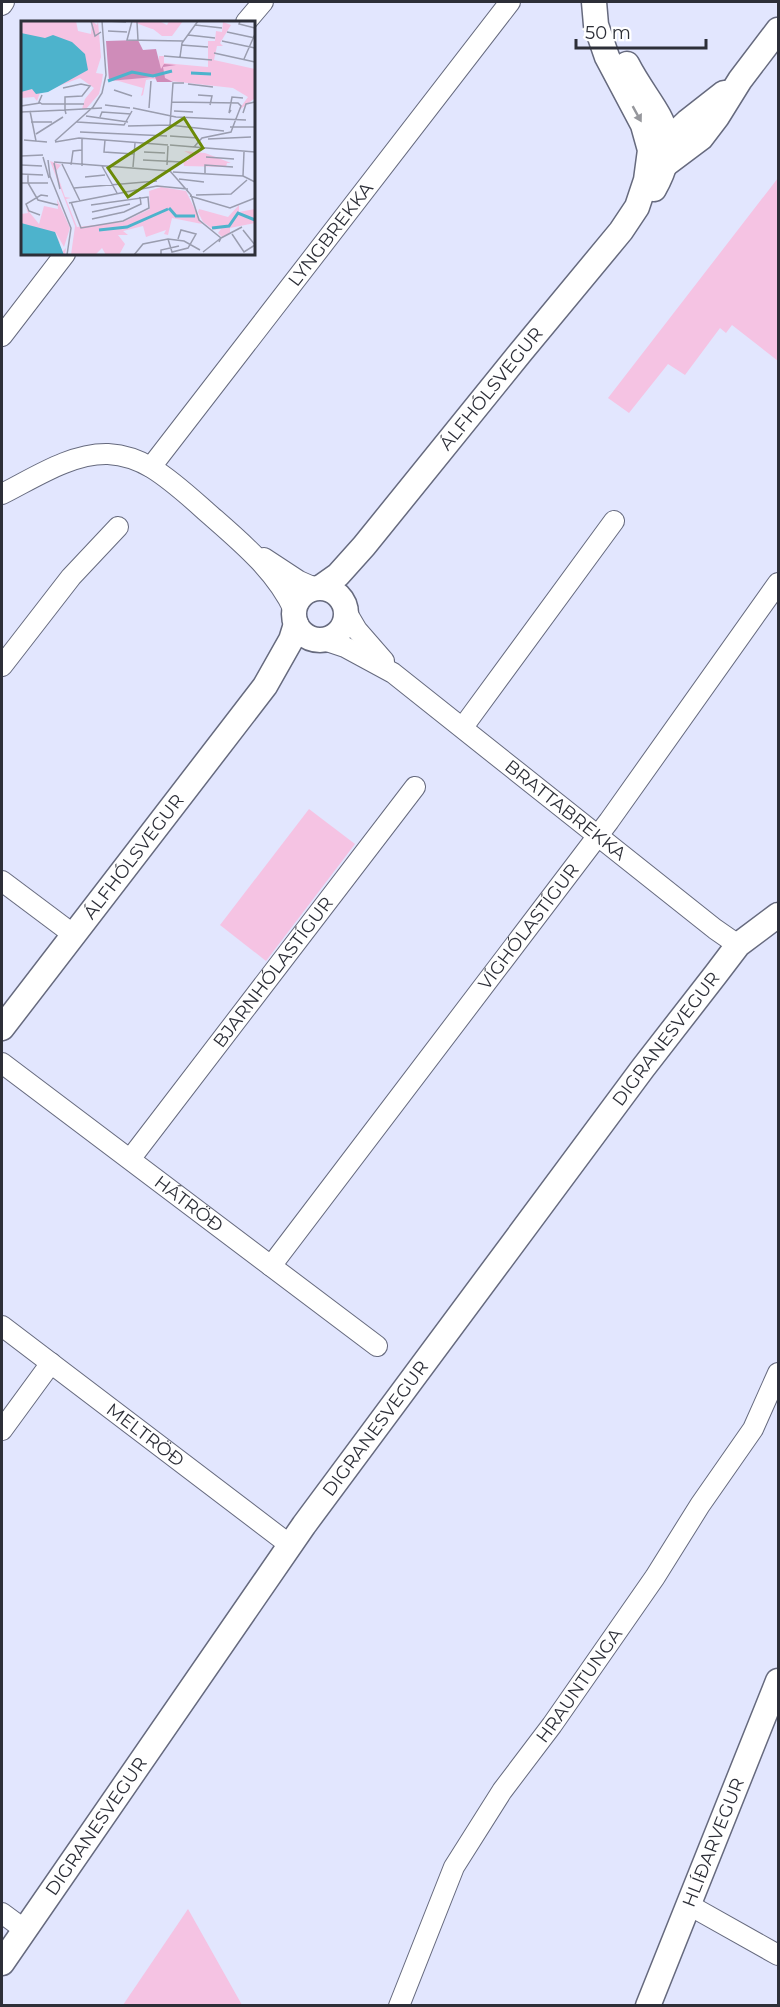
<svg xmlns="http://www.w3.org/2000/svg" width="780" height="2007" font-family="Montserrat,sans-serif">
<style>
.green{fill:#f5c3e3}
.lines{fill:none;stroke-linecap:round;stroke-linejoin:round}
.minor-casing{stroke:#666a7e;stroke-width:22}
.tertiary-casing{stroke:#666a7e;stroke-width:27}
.minor{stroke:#fff;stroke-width:20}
.tertiary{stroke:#fff;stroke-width:24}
.oneway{fill:#96979c}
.labels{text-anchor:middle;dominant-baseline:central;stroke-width:4.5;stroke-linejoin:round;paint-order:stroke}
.street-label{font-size:18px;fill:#2d2f38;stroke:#fff}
.inset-river{fill:none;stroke:#4db3cc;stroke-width:3}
.inset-road{fill:none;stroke:#9a9daf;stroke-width:1.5}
.view{fill:#6b8a08;fill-opacity:0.15;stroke:#6b8a08;stroke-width:3}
.inset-edge{fill:none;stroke:#2d2f38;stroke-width:3}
</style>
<rect width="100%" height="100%" fill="#e2e6fe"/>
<!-- green -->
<g class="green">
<path d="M778,178V361L732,325L726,333L720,328L685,375L668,364L629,413L608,398Z"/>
<path d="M309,809L355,844L266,961L220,925Z"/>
<path d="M188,1909L242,2005H123Z"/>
</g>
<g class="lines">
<!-- minor casing -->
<g class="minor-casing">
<g id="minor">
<path d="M2,5L4,2"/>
<path d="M246,22L263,2"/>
<path d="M2,336L65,254"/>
<path id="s1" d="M151,467L510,2"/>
<path d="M2,494C34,478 71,453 108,454C124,455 139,460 152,468C173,481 191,498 209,514C241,542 276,571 294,610"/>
<path d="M264,558L299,581L315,588"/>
<path d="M347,613L357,630L384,661"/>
<path id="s2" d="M324,640L345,647L393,673L715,929L738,945"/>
<path d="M2,666L71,577L118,527"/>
<path d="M463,727L614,521"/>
<path d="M2,881L74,935"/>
<path id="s3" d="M2,1063L377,1346"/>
<path id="s4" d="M131,1158L415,787"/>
<path id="s5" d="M271,1266L609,821L778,583"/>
<path id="s6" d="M2,1326L290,1545"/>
<path d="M2,1430L51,1363"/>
<path d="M689,1905L778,1955"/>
<path d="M2,1913L25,1930"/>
<path id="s7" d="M399,2006L454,1867L502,1791L552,1725L655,1577L700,1505L753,1429L778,1373"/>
</g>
</g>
<!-- tertiary casing -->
<g class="tertiary-casing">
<g id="tertiary">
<path d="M627,64C652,113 687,131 654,189"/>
<path d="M658,146L668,140L687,122L724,93"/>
<path d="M657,165H665L701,138L717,117L740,80L778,30"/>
<path id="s8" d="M321,587L338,575L364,546L520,353L621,231L637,207L646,180L650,150L643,125L607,57L596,25L594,2"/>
<circle cx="320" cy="614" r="26"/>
<path id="s9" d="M2,1028L265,686L291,640L296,624"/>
<path id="s10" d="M2,1963L304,1525L643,1068L716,974L738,945L778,915"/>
<path id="s11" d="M648,2006L778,1681"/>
</g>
</g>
<!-- minor -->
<use href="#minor" class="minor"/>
<!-- tertiary -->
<use href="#tertiary" class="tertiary"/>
</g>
<!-- one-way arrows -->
<defs><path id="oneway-solid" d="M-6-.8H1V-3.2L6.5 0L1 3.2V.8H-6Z" transform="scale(1.5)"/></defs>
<use class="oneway" href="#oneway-solid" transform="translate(637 114) rotate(61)"/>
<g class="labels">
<!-- street labels -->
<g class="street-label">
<text stroke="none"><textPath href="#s1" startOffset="294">LYNGBREKKA</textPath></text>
<text stroke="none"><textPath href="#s8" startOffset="262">ÁLFHÓLSVEGUR</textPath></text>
<text stroke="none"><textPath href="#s2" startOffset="297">BRATTABREKKA</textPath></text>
<text stroke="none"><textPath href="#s9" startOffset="216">ÁLFHÓLSVEGUR</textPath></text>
<text stroke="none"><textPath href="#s5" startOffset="426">VÍGHÓLASTÍGUR</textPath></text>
<text stroke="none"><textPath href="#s4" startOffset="234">BJARNHÓLASTÍGUR</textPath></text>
<text stroke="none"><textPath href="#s10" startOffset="1138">DIGRANESVEGUR</textPath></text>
<text stroke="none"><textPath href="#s3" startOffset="234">HÁTRÖÐ</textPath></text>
<text stroke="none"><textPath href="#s10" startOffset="652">DIGRANESVEGUR</textPath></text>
<text stroke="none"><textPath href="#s6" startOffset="180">MELTRÖÐ</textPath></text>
<text stroke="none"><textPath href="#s7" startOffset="370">HRAUNTUNGA</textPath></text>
<text stroke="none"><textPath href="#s10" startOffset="166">DIGRANESVEGUR</textPath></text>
<text stroke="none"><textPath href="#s11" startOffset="176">HLÍÐARVEGUR</textPath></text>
</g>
</g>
<!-- overview -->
<g transform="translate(21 21)">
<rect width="234" height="234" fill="#e2e6fe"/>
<path d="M0,0H55L57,10L70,13L71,0L76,4L77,0L80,36L75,52L82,53L81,60L78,73L65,88H61L64,78L73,67L59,57L19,72L16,80L13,76L0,77ZM138,0L146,4L148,0H162L151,15H141L132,8H117H131L112,1ZM202,1L210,4L199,22L202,25H196L193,39L234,48V77L217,90L227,76L212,67L131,58L125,59L122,74L120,75L122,67L94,59L135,56V49L121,48L120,43L138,42V35H143V42L187,46V20H194L195,10L201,11ZM90,21H104L105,27L99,28L101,46L95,47ZM163,130L184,132L210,142H206L205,146L163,145L162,139L167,140L169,133ZM29,140L40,144L35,150L44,176L50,177L45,178L56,206L102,201L129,188L128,170L140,166L165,170L181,203L151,197L147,214L143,213L145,209L125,216L122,205L102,210L107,214H97L104,223L98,234H85L81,227L74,234H50L54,205ZM36,178L49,207L43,226L34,210L39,222L36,224L41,231L45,227L44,234H0V193L7,192L5,187L18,203L23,185L37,188ZM218,184V191L234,188V202L209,207V212L201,216L197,212L200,208L193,209L182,201L177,191L178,188L207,196Z" fill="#f5c3e3"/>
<path d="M117,19L122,29L135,28L140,48L143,43L155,44L142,46L144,57L152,61H136L134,56L88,60L85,20Z" fill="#cf8cb9"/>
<path d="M0,12L24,17L32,14L51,21L64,33L67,49L27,71L15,73L11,68L0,71ZM0,202L34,211L43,234H0Z" fill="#4db3cc"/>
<path class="inset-river" d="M170,52L190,53M87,60L111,51L132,55L151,50M148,187L155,195H174M191,207L208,205L217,192L234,199M78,209L106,206L147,188"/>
<path class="inset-road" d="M70,0L74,15L80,11M86,0L105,1M111,0L106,19L162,20M219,0L218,3L234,7M116,1L117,19M174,4L201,7M87,10L106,11M206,11L234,17M167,14L194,17M201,20L234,27M160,24L187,26M193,32L234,41M143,35L191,39M159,36L161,22L177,0M223,38L234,13M167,63L192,66M93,69L111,75M21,74L18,81L21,83H63M177,74L191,75L189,84M151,81L217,82L220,85L213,103M84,84L109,87M0,85L19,82M112,87L155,96L225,99M128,87L130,60M210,89L208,92L211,76L222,77M9,90L15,120M153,90L172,91M0,91L44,89V76L61,75L69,65L60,63L42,67M222,92L225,83L234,81M45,93L44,89L81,87M65,95L107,101M79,96L81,91L110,93M10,101H31M56,101L103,104L111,90M148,104L203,110M107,105L149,104L152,62H163M209,106H234M59,111L146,115M15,113L42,96M149,115L177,117M187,118L230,116M3,119L26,121M84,119L83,131L113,133M34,120L72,86L81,72L85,54L81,0M34,121L58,117L147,124M149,124L234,131M173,126L181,117L210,111L213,103M123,131L144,132M223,131L222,155L234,161M0,135L22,134M22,136L28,157M185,136L213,138M27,139L29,155L50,207L46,234M122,139L161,141M33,141L149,150L170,174L178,199L200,217M33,142L39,168M41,143L59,180M0,144L21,145M50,144L52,130L61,129M146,144L147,125M61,145V117M81,145L96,172M112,146L114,122M152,151L222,155M184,152V144L212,146M0,153L22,154M7,153V162L17,179L37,184M64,156L84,154M158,158L183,161M0,162H27M53,167L136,160M175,174L210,173L226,159M169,175L209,187L234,177M50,181L60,207L102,200L128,187L127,176L70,184M48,182L136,165L167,168M71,191L109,183M19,194L8,190L5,183L20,174L27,175M71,198L103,191L120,183L119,176M222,209L234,224M211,213L223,231L234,224M200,217L221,206M147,218L151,231L167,227L175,213L160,209L157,218M182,231L200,217L198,221M113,234L122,223L147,218L163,220L179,229M140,234V229L158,225"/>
<path class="view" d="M163,97L182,127L107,176L87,147Z"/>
<rect width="234" height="234" class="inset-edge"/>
</g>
<!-- border -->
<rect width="780" height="2007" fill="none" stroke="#2d2f38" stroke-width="6"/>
<!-- scale -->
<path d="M576 39v9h130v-9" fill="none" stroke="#2d2f38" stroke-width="3"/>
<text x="585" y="39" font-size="18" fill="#2d2f38" stroke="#ffffff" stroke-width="4.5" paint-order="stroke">50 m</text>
</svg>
